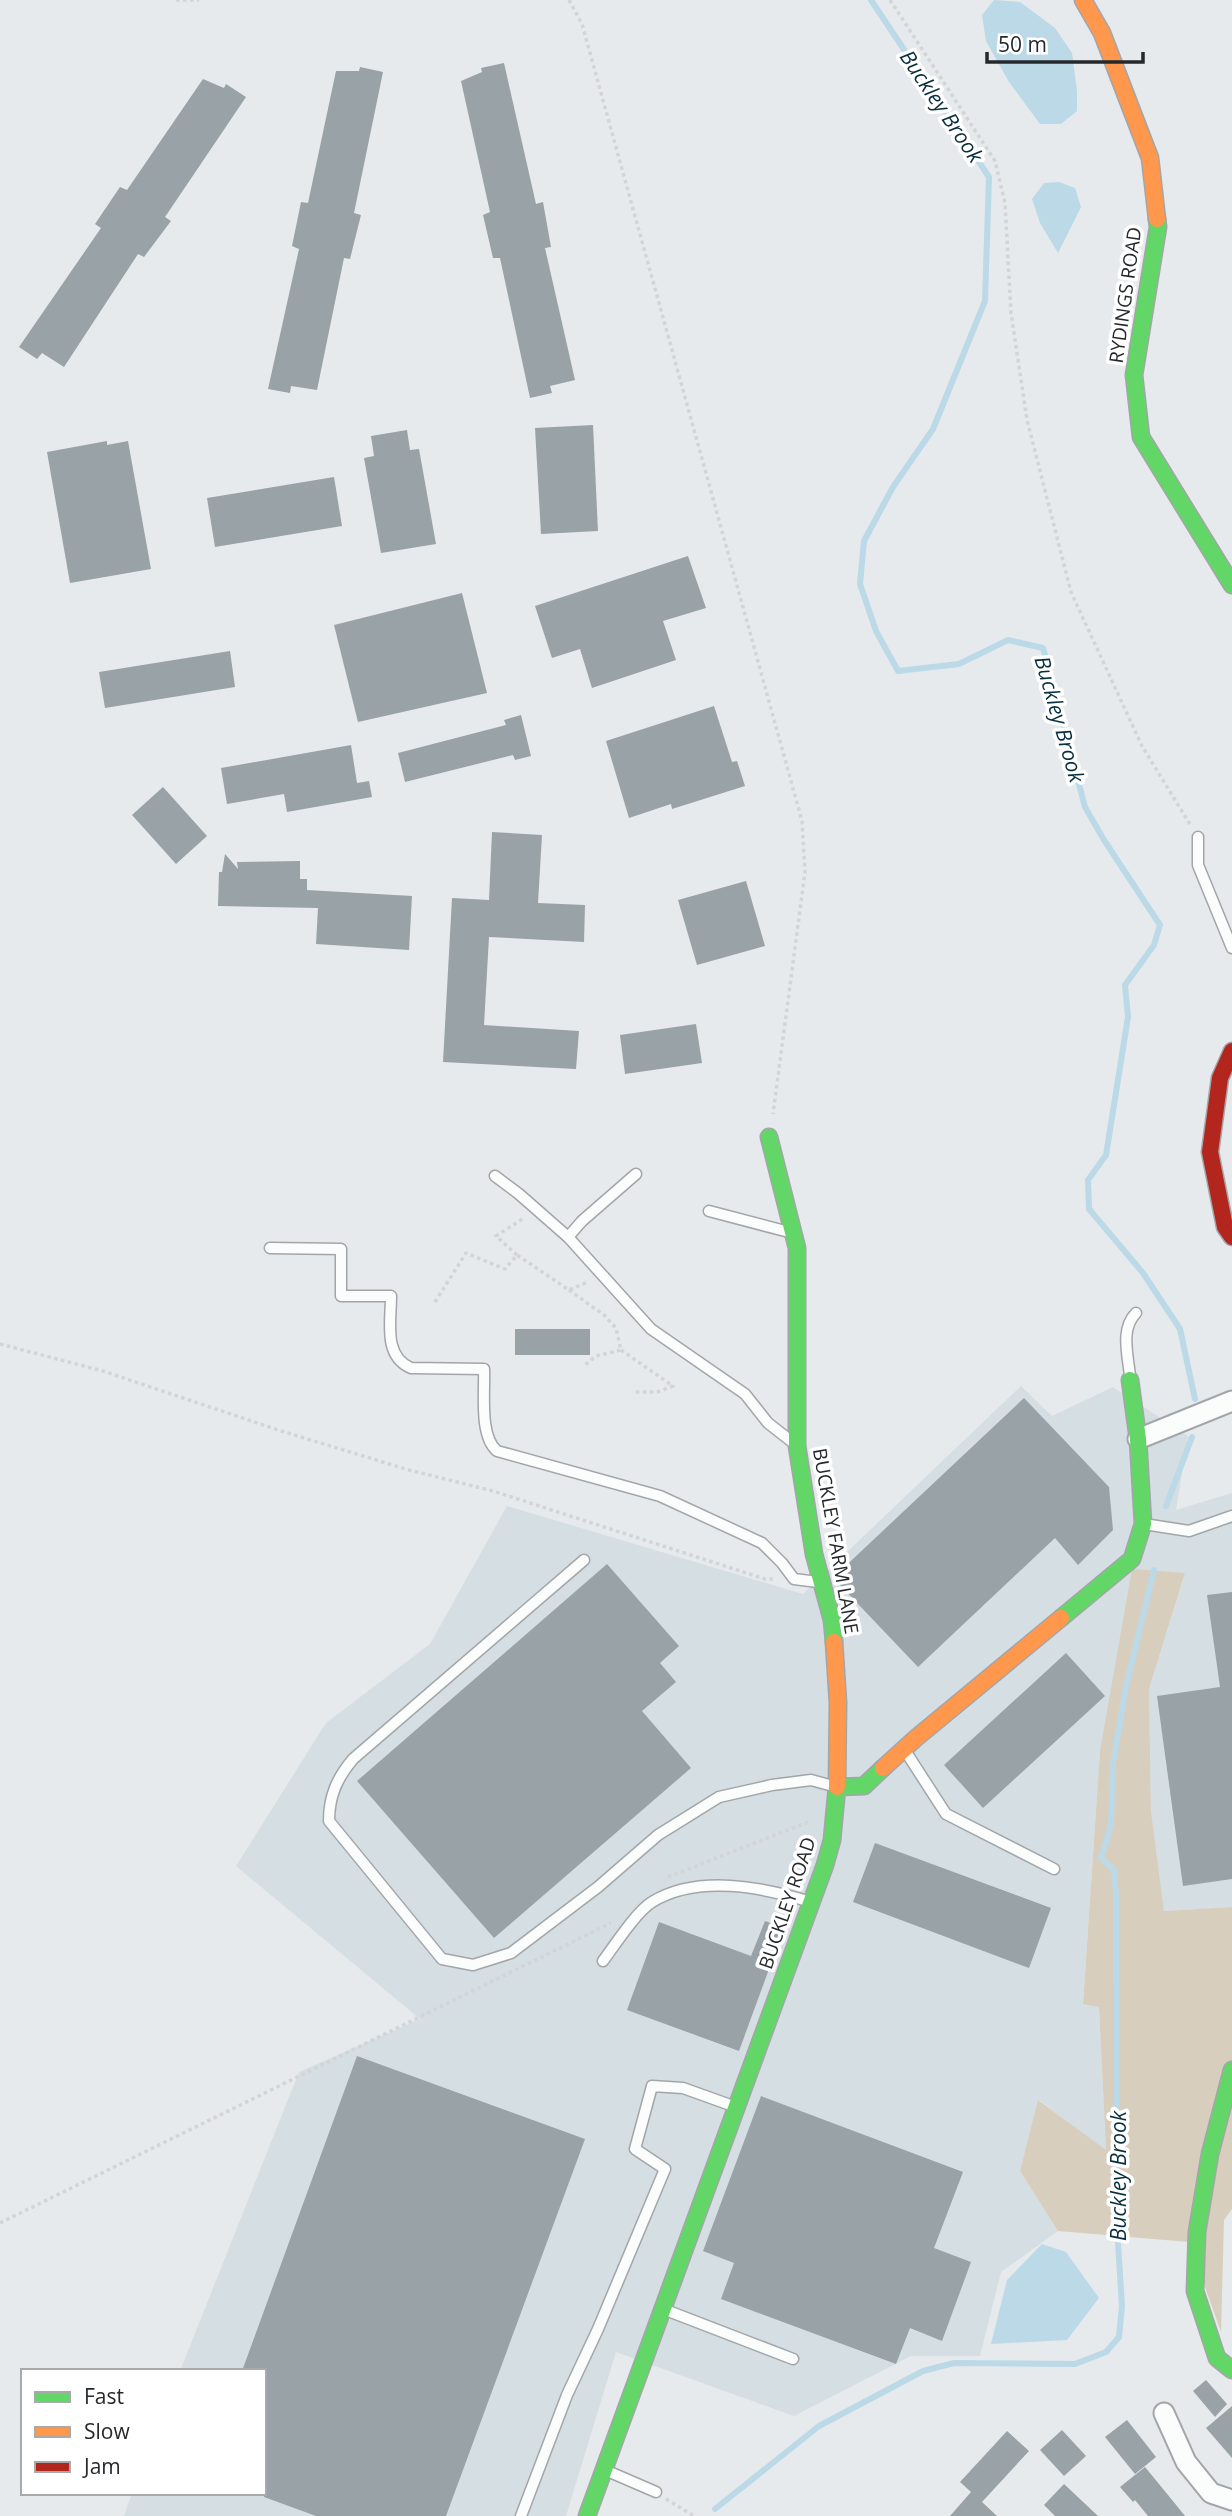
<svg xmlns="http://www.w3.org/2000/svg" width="1232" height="2516" font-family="'Open Sans',sans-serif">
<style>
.built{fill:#d5dee3}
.green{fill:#d8cebd}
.water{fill:#bbd9e7}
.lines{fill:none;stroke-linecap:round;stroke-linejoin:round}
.stream{stroke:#bbd9e7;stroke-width:6}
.building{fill:#99a2a7}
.lane-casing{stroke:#a3a6a8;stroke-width:13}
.street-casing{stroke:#a3a6a8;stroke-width:23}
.fast-casing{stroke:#a3a6a8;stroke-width:19}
.slow-casing{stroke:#a3a6a8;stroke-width:19}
.jam-casing{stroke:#a3a6a8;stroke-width:19}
.path{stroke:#d2d4d5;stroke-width:3.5;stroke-dasharray:3.5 3.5;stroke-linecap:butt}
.lane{stroke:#fbfcfc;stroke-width:10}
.street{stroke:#fbfcfc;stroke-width:19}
.fast{stroke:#63d668;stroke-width:16}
.slow{stroke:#ff974d;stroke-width:16}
.jam{stroke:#b3261e;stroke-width:16}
.labels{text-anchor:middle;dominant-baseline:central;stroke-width:7;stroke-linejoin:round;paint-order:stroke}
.street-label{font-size:19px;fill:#26292b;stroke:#fff}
.water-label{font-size:21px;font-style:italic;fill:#082f3e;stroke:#fff}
</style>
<rect width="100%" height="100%" fill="#e6eaec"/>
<!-- built -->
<path class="built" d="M1021,1386L1052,1416L1113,1387L1188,1436L1176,1510L1232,1493V1907L1164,1911L1151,1812L1149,1689L1185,1574L1100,1751L1083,2003L1099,2006L1106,2151L1039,2100L1020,2171L1058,2231L1001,2272L980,2356H911L794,2416L616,2352L566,2516H124L132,2493H264V2371H180L299,2072L420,2019L236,1866L326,1723L430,1644L507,1506L803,1594Z"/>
<!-- green -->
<path class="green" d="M1132,1569L1185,1573L1149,1689L1151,1811L1164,1911L1232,1907V2209L1224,2220L1221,2332L1189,2242L1058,2231L1020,2171L1038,2100L1106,2150L1099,2007L1083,2004L1100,1751Z"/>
<!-- water -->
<g class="water">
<path d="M994,0L1020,2L1055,28L1072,53L1077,91V111L1061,124H1040L1009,82L986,41L982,15Z"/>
<path d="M1059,182L1075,188L1081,207L1058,253L1040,223L1032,199L1044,183Z"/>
<path d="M1042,2244L1066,2252L1099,2298L1067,2340L991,2344L1007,2280Z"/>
</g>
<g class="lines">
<!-- stream -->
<g class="stream">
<path d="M871,0L989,177L985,301L933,429L893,487L864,541L860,584L876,631L898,671L959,664L1008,640L1043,648L1085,807L1104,840L1160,925L1154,945L1125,985L1128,1017L1106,1155L1088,1180L1089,1209L1143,1273L1180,1329L1195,1399"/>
<path d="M1166,1506L1192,1437"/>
<path d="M715,2509L819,2426L923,2371L954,2363L1075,2364L1106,2352L1119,2337L1122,2306L1117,2227L1116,1895L1114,1870L1101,1858L1111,1826L1113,1763L1126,1686L1154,1570"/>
</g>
</g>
<!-- building -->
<g class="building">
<path d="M504,63L536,204L543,202L551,247L545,248L575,380L550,386L552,393L530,398L500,258H493L483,215L490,212L461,81L482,72L481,68Z"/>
<path d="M360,67L383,72L354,213L361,215L350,259L344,258L317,390L291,386L290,393L268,389L299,249L292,246L301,202L308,203L336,71H359Z"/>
<path d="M203,79L224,88L226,84L246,97L165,217L171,221L144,257L138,254L64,367L42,353L37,359L19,347L101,228L95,224L120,187L127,190Z"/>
<path d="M593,425L598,531L541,534L535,428Z"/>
<path d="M407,430L410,450L419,449L436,544L381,553L364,458L374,456L371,436Z"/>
<path d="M107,441V445L128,441L151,569L70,583L47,452Z"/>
<path d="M334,477L342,526L215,547L207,498Z"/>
<path d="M688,556L706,608L663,621L676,660L592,688L580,649L552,658L535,606Z"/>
<path d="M462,593L487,693L358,722L334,625Z"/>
<path d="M230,651L235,687L105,708L99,672Z"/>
<path d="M714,706L732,762L737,761L745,786L672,809L671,804L629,818L606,741Z"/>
<path d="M521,715L531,756L515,760L513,755L405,782L398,753L506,725L504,720Z"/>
<path d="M351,745L357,783L369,781L372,797L287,812L284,794L227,804L221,768Z"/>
<path d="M163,787L207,836L176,864L132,815Z"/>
<path d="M492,832L542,835L538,903L585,905L584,942L489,937L484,1025L579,1031L576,1069L443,1062L452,898L489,900Z"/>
<path d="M225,854L238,869L237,862L300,861V879H307V890L412,896L409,950L316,944L318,908L218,906L219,872H222Z"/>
<path d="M746,881L765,946L697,965L678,900Z"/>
<path d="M696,1024L702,1063L625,1074L620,1035Z"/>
<rect x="515" y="1329" width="75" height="26"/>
<path d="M1024,1398L1109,1487L1113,1530L1078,1565L1055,1538L918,1667L839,1584L837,1574Z"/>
<path d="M607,1564L679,1646L660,1663L676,1682L642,1711L691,1768L494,1938L357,1781Z"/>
<path d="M1232,1592V1879L1183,1886L1157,1696L1220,1687L1207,1595Z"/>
<path d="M1066,1653L1105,1696L983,1808L944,1765Z"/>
<path d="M875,1843L1051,1908L1029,1968L853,1902Z"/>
<path d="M765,1921L784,1928L739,2051L627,2010L659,1922L751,1956Z"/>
<path d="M357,2056L585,2139L446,2516H316L264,2497V2371H242Z"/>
<path d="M761,2096L963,2172L934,2248L971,2262L942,2341L910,2328L896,2364L721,2299L734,2263L703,2251Z"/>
<path d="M1206,2380L1227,2404L1215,2417L1193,2391Z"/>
<path d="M1232,2406V2458L1206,2428Z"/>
<path d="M1127,2420L1156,2457L1135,2474L1105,2437Z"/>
<path d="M1062,2430L1086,2456L1064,2476L1040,2450Z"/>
<path d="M1007,2431L1029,2451L982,2502L997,2516H950L971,2492L960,2482Z"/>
<path d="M1145,2467L1168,2495L1185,2516H1148L1135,2500L1133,2502L1120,2487Z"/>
<path d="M1064,2484L1098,2516H1055L1044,2505Z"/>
</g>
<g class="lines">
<!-- lane casing -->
<g class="lane-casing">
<g id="lane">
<path d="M1198,837V865L1232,948"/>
<path d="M495,1176L519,1194L568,1237L651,1329L745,1394L768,1423L791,1441"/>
<path d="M709,1211L789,1232"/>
<path d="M568,1237L582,1221L636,1174"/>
<path d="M270,1248L341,1249V1296H391C391,1322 383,1356 411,1368L484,1369C485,1392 479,1436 497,1451L660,1496L762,1543L782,1563L794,1579L818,1582"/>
<path d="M1130,1376C1128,1355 1120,1329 1136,1313"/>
<path d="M1144,1524L1189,1531L1232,1516"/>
<path d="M584,1560L353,1759C337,1778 329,1796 329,1821L442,1959L473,1965L511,1953L598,1887L658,1835L719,1797L772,1785L811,1780L833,1786"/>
<path d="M906,1752L946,1814L1054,1869"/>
<path d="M603,1961C615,1945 636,1912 652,1902C698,1874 762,1887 811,1902"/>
<path d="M663,2309L793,2359"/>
<path d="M605,2470L656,2492"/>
<path d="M521,2516L567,2395L598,2329L665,2169L635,2149L652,2086L683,2088L736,2107"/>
</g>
</g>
<!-- street casing -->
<g class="street-casing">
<g id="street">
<path d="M1138,1439L1232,1401"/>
<path d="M1164,2413L1186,2462L1211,2493L1232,2500"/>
</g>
</g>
<!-- fast casing -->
<g class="fast-casing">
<g id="fast">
<path d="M1157,219L1158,227L1134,375L1141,437L1232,585"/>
<path d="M769,1137L797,1248V1446L814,1554L832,1620L834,1642"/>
<path d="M1061,1618L1132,1559L1143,1524L1138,1439L1130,1380"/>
<path d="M1232,2070L1210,2154L1197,2232L1195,2291L1217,2358L1232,2370"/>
<path d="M587,2516L825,1865L832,1840L837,1787L864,1786L883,1768"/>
</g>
</g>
<!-- slow casing -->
<g class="slow-casing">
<g id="slow">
<path d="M1083,0L1102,33L1150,158L1157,219"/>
<path d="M834,1642L838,1703L837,1787"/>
<path d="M883,1768L916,1738L1061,1618"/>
</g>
</g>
<!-- jam casing -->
<g class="jam-casing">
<path id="jam" d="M1232,1051L1220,1078L1210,1152L1225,1227L1232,1237"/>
</g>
<!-- path -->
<g class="path">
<path d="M176,0H199"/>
<path d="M569,0L582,24L802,821L805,872L773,1114"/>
<path d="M890,0L995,161L1005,203L1011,313L1027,420L1071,592L1142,746L1191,826"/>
<path d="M517,1255L496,1236L524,1218"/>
<path d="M569,1290L604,1315L616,1328L621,1350L596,1356L584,1366"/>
<path d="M435,1302L466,1253L505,1269L517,1255L569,1290L588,1282"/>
<path d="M0,1344L103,1371L278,1430L409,1470L493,1491L765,1579H774"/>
<path d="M621,1350L673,1386L657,1392H635"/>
<path d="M668,1877L811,1821"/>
<path d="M0,2223L611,1923"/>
<path d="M666,2499L694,2516"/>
</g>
<!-- lane -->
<use href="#lane" class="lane"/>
<!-- street -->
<use href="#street" class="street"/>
<!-- fast -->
<use href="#fast" class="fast"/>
<!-- slow -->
<use href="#slow" class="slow"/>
<!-- jam -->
<use href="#jam" class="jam"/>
</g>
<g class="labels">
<!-- street labels -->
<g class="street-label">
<text transform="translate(1125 295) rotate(-82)">RYDINGS ROAD</text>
<text transform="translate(836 1541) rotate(80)">BUCKLEY FARM LANE</text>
<text transform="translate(787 1903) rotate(-71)">BUCKLEY ROAD</text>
</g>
<!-- water labels -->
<g class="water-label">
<text transform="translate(942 106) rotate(56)">Buckley Brook</text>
<text transform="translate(1060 719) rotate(74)">Buckley Brook</text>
<text transform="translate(1118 2176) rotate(-90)">Buckley Brook</text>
</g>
</g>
<!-- legend -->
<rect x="21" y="2369" width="245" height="126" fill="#ffffff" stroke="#a8a9aa" stroke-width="2"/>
<rect x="35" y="2392" width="35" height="10" fill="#63d668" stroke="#a8a9aa" stroke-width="2"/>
<text x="84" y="2404" font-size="21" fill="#26292b">Fast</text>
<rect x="35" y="2427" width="35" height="10" fill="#ff974d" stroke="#a8a9aa" stroke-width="2"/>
<text x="84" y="2439" font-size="21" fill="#26292b">Slow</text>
<rect x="35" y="2462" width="35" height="10" fill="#b3261e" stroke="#a8a9aa" stroke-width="2"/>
<text x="84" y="2474" font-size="21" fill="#26292b">Jam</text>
<!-- scale -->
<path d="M987 52v10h156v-10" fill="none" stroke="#26292b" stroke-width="3.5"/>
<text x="998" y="52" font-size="21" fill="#26292b" stroke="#ffffff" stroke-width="5" paint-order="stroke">50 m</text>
</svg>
